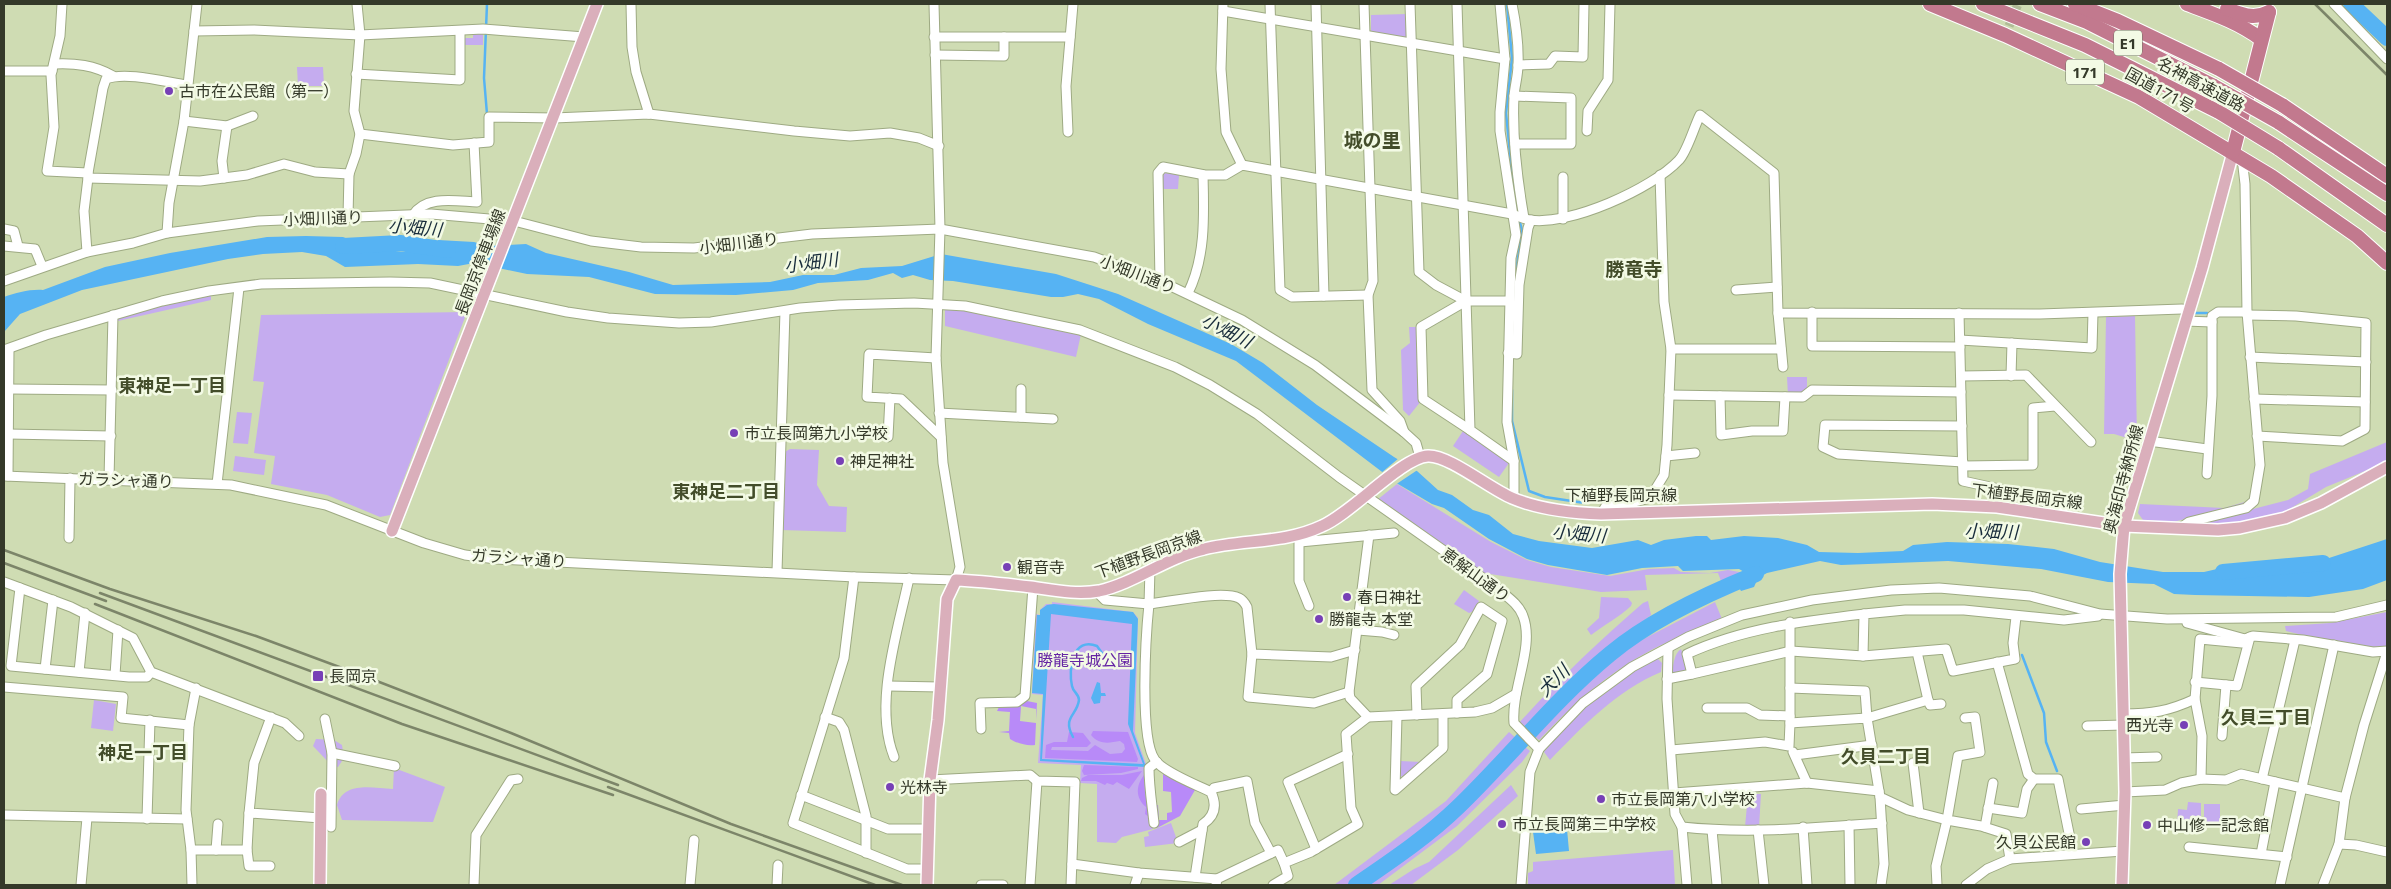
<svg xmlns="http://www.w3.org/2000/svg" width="2391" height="889" font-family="'Noto Sans','Noto Sans JP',sans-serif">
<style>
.green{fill:#c5acef}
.forest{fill:#b88af8}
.water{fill:#56b3f3;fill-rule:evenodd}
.pier{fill:#cfdcb3}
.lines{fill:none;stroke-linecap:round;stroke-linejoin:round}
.stream{stroke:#56b3f3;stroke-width:2.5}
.river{stroke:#56b3f3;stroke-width:16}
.minor-tunnel{stroke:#b0bb97;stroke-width:9;stroke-dasharray:9 4.5;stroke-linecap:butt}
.minor-casing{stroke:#9eaa83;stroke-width:11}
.major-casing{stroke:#fff;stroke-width:14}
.highway-casing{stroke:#fff;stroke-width:16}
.minor{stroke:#fff;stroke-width:9}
.major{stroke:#daafbb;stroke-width:11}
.highway{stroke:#c2798e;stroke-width:14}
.rail{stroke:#7c8569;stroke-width:2.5}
.highway-bridge-casing{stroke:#fff;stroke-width:16;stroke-linecap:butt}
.highway-bridge{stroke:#c2798e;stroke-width:14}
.poi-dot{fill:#7740b6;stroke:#f3fae5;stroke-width:2}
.labels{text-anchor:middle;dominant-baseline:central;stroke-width:5;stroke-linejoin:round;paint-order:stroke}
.shield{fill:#f3fae5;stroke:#6d7361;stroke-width:1}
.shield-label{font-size:15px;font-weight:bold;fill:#343929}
.street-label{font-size:16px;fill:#343929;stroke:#f3fae5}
.poi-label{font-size:16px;fill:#343929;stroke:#f3fae5;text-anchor:start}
.park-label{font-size:16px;fill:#6524a4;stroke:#f3fae5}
.water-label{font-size:18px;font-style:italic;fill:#182c3b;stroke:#f3fae5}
.neighbourhood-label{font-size:18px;font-weight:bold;fill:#434d2a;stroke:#f3fae5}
.quarter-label{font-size:19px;font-weight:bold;fill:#434d2a;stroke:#f3fae5}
</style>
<rect width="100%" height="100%" fill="#cfdcb3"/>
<!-- green -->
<g class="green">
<path d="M1407,14L1408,40L1374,34L1371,31V15Z"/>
<path d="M473,34H483V45H464V38H473Z"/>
<path d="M297,67H323L324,86H298Z"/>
<path d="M1165,173L1179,175L1178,189H1161V178Z"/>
<path d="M211,295V300L118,321L119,316Z"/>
<path d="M945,307L1032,322L1081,334L1076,357L945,326Z"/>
<path d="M467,312L390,515L380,517L327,495L271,484L275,456L254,453L264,382L253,381L261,315Z"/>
<path d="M2135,316L2137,441L2114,434H2104L2106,317Z"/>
<path d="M1409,327H1419L1421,401L1409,416L1403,410L1401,350L1410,343Z"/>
<path d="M1787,377H1807V391L1801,396H1788Z"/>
<path d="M237,412L252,413L248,444L233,443Z"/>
<path d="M1463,431L1509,463L1499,477L1453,446Z"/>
<path d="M2387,442V462L2326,487L2283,513L2245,522L2191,525L2288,500L2308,489L2310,474Z"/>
<path d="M790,449L819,450L817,485L829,506L847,507L846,532L781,530L783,453Z"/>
<path d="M235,456L266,460L264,475L233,471Z"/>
<path d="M1397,484L1491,542L1527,560L1551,567L1610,576L1649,569L1674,568L1681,572L1710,573L1728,570L1745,573L1721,581L1718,573L1645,575L1647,590L1601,592L1484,573L1469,566L1377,500Z"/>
<path d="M2248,501L2242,505L2173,522L2143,520L2138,513L2140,504L2224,508Z"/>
<path d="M1464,590L1479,601L1474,611L1469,613L1454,604Z"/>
<path d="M1601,597L1628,598L1632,603L1631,606C1618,618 1604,625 1591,635L1587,629L1599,618Z"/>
<path d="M1648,601L1651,615L1607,649L1526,729L1519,723C1558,680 1599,641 1643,603Z"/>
<path d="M1052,602L1133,612L1138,618L1135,733L1146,764V795L1153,829L1122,837L1116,843L1097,842V784L1080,783L1081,765L1038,763L1043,695L1032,694L1036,614L1040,615V610L1046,604H1052Z"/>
<path d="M1715,602L1722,619C1690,632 1657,645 1629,663C1595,684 1566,712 1539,740L1532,734L1555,710L1634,644Z"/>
<path d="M2387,612V645L2384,648L2335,643L2286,631L2285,626L2330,623Z"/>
<path d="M1681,649L1687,667L1685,670L1675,674L1672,671C1674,663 1674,654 1681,649Z"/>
<path d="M1658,659L1662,663L1661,672C1616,691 1583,726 1550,760L1544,752C1572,717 1615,673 1658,659Z"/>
<path d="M94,700L116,704L113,731L91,728Z"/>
<path d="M1509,732L1517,739L1452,809L1350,885H1334L1446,801Z"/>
<path d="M316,739L334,740L342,745L344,758L338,767H333L313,746Z"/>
<path d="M1521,744L1530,751L1522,762L1457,826L1378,885H1363C1424,842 1475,803 1521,744Z"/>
<path d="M1400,761L1422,762L1404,777L1399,776Z"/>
<path d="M394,768L445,787L433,822L342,820L337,805C344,781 372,788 393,789Z"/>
<path d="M1511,785L1518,796L1458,850L1411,885H1389L1414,869L1429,862Z"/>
<path d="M1748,794H1761L1759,827H1745Z"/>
<path d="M2188,802L2201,803V816H2190L2189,826H2177L2178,809L2187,810Z"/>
<rect x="2204" y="804" width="16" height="19"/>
<path d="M1171,823L1178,843L1145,847L1144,837L1149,836L1148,832Z"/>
<path d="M1673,850L1675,885H1528V873L1533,871V862Z"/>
</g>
<!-- forest -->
<g class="forest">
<path d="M1027,701L1037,703L1036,720V709L1021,706L1020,721L1036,723L1035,745C1027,746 1018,744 1010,739L1009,733L999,732L1009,731L1010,712L997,711L999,707L1017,706Z"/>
<path d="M1093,731L1128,732L1138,759L1137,762L1045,758L1046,745L1054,742H1067L1069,732L1083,733L1091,743L1087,747H1052L1051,750L1088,751L1095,745L1110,754L1122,753L1125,749L1124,744L1120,741C1109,743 1099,745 1091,735Z"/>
<path d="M1084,765L1138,767V769L1121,773L1084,775L1082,771Z"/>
<path d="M1142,771L1129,789L1117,782L1113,785L1107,783L1105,785L1096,781H1081L1082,778L1088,775H1122Z"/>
<path d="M1165,773L1195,790L1180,816L1157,828L1154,808L1156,805H1158L1159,820H1167V813L1172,812L1171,792L1163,791V774Z"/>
<path d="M1144,775L1145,794L1150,815L1149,817L1145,814L1146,807C1135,798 1136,785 1144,775Z"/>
</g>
<!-- water -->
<g class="water">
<path d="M306,236L343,237L370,248L404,252L439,244L438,240L474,242L487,246L526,244L546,253L629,272L673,285L770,282L803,275H834L861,268L902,266L941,254L1056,274L1118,294L1231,344L1263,363L1317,405L1394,457L1417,471L1438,490L1452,495L1473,510L1489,515L1513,534L1539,541L1592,548L1638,540L1651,545L1664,540L1696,536H1707L1711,540L1744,536L1778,538L1807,545L1819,552L1858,553L1903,551L1913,545L1947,542L2008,544L2054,549L2100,562L2163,572H2204L2230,566L2253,571L2272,572L2329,558L2387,539V580L2363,589L2309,597L2195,595L2174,594L2154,584L2108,582L2041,569L1948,561L1841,565L1820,561L1767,573L1758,578L1754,587L1741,591L1734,578L1746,573L1739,569L1683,571L1678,566L1642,568L1607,575L1548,565L1527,559L1489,539L1444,508L1432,504L1398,484L1236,361L1148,324L1099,299L1078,294L1063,297H1051L953,281L930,280L913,275L902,278L893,273L868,280L818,283L793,290L736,295L655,294L589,277L527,274L474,263L458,266L418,264L345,267L326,256L302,252L263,254L228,259L82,290L20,314L4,332V297C16,293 30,289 43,290L105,267L170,253L267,237Z"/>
<path d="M1054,604L1133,612L1138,619L1133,731L1146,767L1040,761L1043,694L1032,693L1037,615H1040V610L1047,605ZM1051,614L1132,624L1128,724L1143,764L1042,759Z"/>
<path d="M1097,682L1100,683L1101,693H1105L1106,696H1101L1100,703L1094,704L1091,698Z"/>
<path d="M1567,829L1569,851L1536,854L1533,832Z"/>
</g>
<!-- pier -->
<path class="pier" d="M1399,458L1419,469L1395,485L1380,474Z"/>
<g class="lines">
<!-- stream -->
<g class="stream">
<path d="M487,4L484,78L487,114"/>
<path d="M1507,4L1512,58L1506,113L1514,194"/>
<path d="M1515,279L1522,230L1519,219"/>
<path d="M2195,313H2207"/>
<path d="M1512,390V421L1529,491L1545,497L1585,503"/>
<path d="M2022,655L2044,713L2046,742L2057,771"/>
<path d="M1073,737C1062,717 1077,716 1079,700C1079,694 1073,692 1072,686C1068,669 1073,636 1097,646L1104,656H1121"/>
</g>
<!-- river -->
<g class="river">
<path d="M2351,4L2387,38"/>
<path d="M343,246L400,243L448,250"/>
<path d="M2223,572L2323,563"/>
<path d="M1356,885C1391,861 1427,837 1458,807C1510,757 1554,700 1610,654C1648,622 1709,593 1756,574"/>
</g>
<!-- minor-tunnel -->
<path class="minor-tunnel" d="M2009,26L2018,4"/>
<!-- minor casing -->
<g class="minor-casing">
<g id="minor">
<path d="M62,4L60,36L51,75L54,127L47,171L88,173V178L200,181L247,175L284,164L315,172L349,174L356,154L360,134L354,111L360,35L357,4"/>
<path d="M631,4L632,47L636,72L649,114"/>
<path d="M1223,4L1221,69L1226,132L1242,165"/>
<path d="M1270,4L1280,290L1292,297L1368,295"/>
<path d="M1316,4L1324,296"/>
<path d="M1364,4L1373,281L1368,295L1372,390L1400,421L1404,432"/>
<path d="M1410,4L1419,272L1436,285L1466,301"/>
<path d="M1457,4L1470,430L1514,461"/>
<path d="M1500,4L1505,59L1500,112V131L1516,235L1511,258L1507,422L1514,461V499"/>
<path d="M1512,4C1516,24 1519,44 1518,65C1518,75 1515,85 1514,96C1512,137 1517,178 1524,218"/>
<path d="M2334,4L2387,59"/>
<path d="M1223,11L1505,59"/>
<path d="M194,31L254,30L360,35L483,29L584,37"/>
<path d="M934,37H1070"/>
<path d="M935,55L1004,56V37"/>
<path d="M54,64C75,63 94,65 113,76"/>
<path d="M1518,65L1549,64L1555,56L1583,57L1584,4"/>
<path d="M4,71H52"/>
<path d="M356,74L460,80V31"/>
<path d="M1514,96L1571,98V144H1515"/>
<path d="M184,121L227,126L253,116"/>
<path d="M1587,131L1588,111L1608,80L1610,4"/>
<path d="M1068,132L1066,86L1073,4"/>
<path d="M360,134L453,145L489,142V117L554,118L649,114L794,131L850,136L890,133L919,138L939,146"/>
<path d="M88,173L103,88L106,79C125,71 166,82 187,85"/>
<path d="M1563,177V219"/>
<path d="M224,178L222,161L227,126"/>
<path d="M413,215C426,195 455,201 477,202L474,143"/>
<path d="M348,217L349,174"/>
<path d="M4,229L14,231L18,246"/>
<path d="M167,233L169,203L184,121L197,4"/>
<path d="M4,246L35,249L42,266"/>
<path d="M87,252L84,211L88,178"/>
<path d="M4,281L87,252L133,243L167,233L258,221L431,214L514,221L591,241L641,247L694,248L812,234L940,229L1094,257L1160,281L1242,320L1315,365L1404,432L1416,443L1420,457"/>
<path d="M1160,281L1158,173L1163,167L1205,175H1225L1242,165L1512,214C1518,216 1524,219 1530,220C1569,226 1652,189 1679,160C1687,152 1694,127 1700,115L1774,173L1778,313L2040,314L2182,309"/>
<path d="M1736,290L1777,287"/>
<path d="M1188,293C1206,257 1204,214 1203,175"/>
<path d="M1812,312V346L1960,347"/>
<path d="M1778,313L1783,367"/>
<path d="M1959,313L1963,481L2022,494L2061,508L2066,516"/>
<path d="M2247,315L2296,316L2366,323L2365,429L2342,441L2257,436"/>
<path d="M2185,321L2212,322V316L2218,312H2247"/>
<path d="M1960,340L2092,348L2093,313"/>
<path d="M1671,349H1781"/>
<path d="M4,350L46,335L162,301L209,291L261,284L390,282L430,283L567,312L608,318L679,323L711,322L800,308L839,305L914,303L965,306L1080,330L1175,367L1210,385L1257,414L1339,477L1497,588C1506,596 1519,604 1523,616C1535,647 1511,689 1514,723L1539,749"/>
<path d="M1508,353L1517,354L1519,285L1528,228L1531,220"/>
<path d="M2250,357L2366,362"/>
<path d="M936,358L869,354L867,397L901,399L941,437"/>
<path d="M1961,376L2026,375L2091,442"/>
<path d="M2011,376L2012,343"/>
<path d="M9,389L112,390"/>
<path d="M1669,395L1803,397L1812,390L1961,392"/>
<path d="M1720,396L1721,435L1752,431H1783L1785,397"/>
<path d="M2254,399L2365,402"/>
<path d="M939,413L1053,419"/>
<path d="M1021,417V389"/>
<path d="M1962,426L1825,425L1823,447L1838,454L1963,462"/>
<path d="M1470,430L1423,399L1421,327L1466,301H1509"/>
<path d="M8,434L111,436"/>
<path d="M888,437L890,398"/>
<path d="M2149,441L2207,449"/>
<path d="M1666,456L1695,453"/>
<path d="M1963,466L2033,465V408L2055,406"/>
<path d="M2207,474L2212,396V322"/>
<path d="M4,476L231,485L326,505L424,543L465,555L496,559L855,577L956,580L960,567L943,463L936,358L940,229L934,4"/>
<path d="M8,476L9,349"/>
<path d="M109,479L113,315"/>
<path d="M217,484L239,288"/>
<path d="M1601,514L1606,506L1623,505L1650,498L1664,475L1667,445L1671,349L1664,302L1660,175"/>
<path d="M2179,529L2189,522L2246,508L2254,501L2260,465L2247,312L2245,184L2242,158"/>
<path d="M69,538L70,478"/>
<path d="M1299,539V581L1309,606"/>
<path d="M1300,542L1394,533"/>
<path d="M777,572L785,311"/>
<path d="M854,577L844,658L793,823L907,869H927"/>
<path d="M4,582L71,607L133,638L151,672L285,723L299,736"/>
<path d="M20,588L11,666L129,677H147L151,672"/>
<path d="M1096,591L1105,600L1149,604L1150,569"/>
<path d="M2016,617L2013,643L2015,659L1953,671L1946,649L1863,656L1864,614L1905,610H1964L2064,620L2098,616"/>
<path d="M2187,623L2245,639L2253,636L2303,640L2373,652L2387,651"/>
<path d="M1358,630L1382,632L1394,635"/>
<path d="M1668,649L1667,699L1675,814L1682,827L1687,885"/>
<path d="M1917,652L1928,700L1930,705L1941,704"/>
<path d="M1252,654L1248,697L1314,703L1349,692"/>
<path d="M1997,662L2028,774L2034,779H2058L2073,853"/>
<path d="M45,669L53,600"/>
<path d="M79,672L85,613"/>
<path d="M1692,674L1791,651L1863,656"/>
<path d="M115,675L118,630"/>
<path d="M1667,679L1692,674L1687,654C1743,628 1804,621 1864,614"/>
<path d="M2195,682L2237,686L2250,637"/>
<path d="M888,686L940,687"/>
<path d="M4,687L123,697L121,718L189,725"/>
<path d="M1790,688L1865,691L1867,718L1928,700"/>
<path d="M1707,708H1747L1760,715L1790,716"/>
<path d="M2123,714C2152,714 2169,711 2195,699"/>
<path d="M1417,715L1416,686L1460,645L1481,607L1502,621L1487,674L1457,700V713"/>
<path d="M1397,716L1395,790L1443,748V714"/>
<path d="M271,717L254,763L249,813L321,818"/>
<path d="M825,717L839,722L844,730L866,816V853"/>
<path d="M1368,717L1350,698L1349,692L1369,535"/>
<path d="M1965,718L1975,717L1980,752L1958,756L1947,820L1981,826L2006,834L2010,859"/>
<path d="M325,719L332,753L331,827"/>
<path d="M1790,723V622"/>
<path d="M2087,726L2124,725"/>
<path d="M981,729L980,703L1017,702L1025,696L1033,587"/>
<path d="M2222,736L2226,685"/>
<path d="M1671,750L1765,742L1789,746L1790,723L1867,718L1880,797L1908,810L1947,820L1936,866L1937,885"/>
<path d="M1793,752L1807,783"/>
<path d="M332,753L395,766"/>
<path d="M1795,755L1872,745"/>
<path d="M894,757C873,704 898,631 909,578"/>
<path d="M2124,758L2157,757"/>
<path d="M1913,763L1919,813"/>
<path d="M2201,779L2202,736L2195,699L2200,639L2242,643L2244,641"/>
<path d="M2262,779L2295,640"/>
<path d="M930,780L1030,775L1037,781L1075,782L1071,885"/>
<path d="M1211,792L1214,788L1247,781L1255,823L1271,853"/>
<path d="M2125,792L2165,790L2181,783L2201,779L2226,780L2241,774L2345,798"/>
<path d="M1674,793L1807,783L1879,791"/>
<path d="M801,795L888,829H929"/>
<path d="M1880,797L1884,864L1881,885"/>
<path d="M1988,808L2022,813L2027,789L2034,779"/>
<path d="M2081,809L2125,805"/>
<path d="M4,815L187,819"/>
<path d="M147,819L150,720"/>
<path d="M1154,823C1152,804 1149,787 1149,768L1157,762"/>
<path d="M1849,825L1850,885"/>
<path d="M1682,827C1748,834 1815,828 1882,823"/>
<path d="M1803,827L1807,885"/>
<path d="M1985,827L1993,783"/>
<path d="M1712,830L1717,885"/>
<path d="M1758,830L1764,885"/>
<path d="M1179,842L1202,830"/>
<path d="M2339,844L2356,845L2387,852"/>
<path d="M2189,847L2287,857"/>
<path d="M1316,849L1288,782L1348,754"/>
<path d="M191,850H247L249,866H270"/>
<path d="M216,850L218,824"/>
<path d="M247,850L249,813"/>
<path d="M2261,854L2275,782"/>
<path d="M1072,864L1139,873L1217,879L1216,885"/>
<path d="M1195,877L1203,824C1215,816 1217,805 1211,792C1197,785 1163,772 1155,760C1139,739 1146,633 1149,604C1168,602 1222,590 1239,598C1243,600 1245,603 1247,607L1252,654L1331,657L1355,650"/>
<path d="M1217,879L1278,850L1284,863"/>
<path d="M81,885L87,818"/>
<path d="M192,885L191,850L186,810L189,725L196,688"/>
<path d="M474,885L476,835L511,780L518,779"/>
<path d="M690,885L694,840"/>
<path d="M777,885L778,865"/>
<path d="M981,885H1003"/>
<path d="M1030,885L1037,781"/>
<path d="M1135,885L1139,873"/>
<path d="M1273,885L1288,876L1284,863L1311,852L1358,824L1351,808L1346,734L1368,717L1475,712L1492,708L1516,694"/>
<path d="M1521,885L1530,772L1539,749L1583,703L1632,667L1688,637L1742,615L1812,600L1891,590L1939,588L2030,596L2100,614L2167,619L2336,617L2387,605"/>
<path d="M1966,885L1987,869L2010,859L2123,851"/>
<path d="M2280,885L2334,645"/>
<path d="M2323,885L2339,844L2345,798L2364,725L2387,652"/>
</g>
</g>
<!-- major casing -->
<g class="major-casing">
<g id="major">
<path d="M392,531L597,4"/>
<path d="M320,885L321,794"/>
<path d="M927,885L930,780L938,720L947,599L956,580C981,581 1006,584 1031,587C1053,590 1076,595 1099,591C1135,583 1167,557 1204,549C1244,539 1284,544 1322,526C1351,514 1402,457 1428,456C1449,455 1490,489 1512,498C1540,510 1571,513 1601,514L1932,504L1997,507L2124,526L2218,530L2240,528L2285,518L2321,503L2387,467"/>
<path d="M2122,885L2125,792L2120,574L2124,526L2202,268L2233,152"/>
</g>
</g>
<!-- highway casing -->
<g class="highway-casing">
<g id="highway">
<path d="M1930,4L2005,35L2139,97L2271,176L2357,236L2387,263"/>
<path d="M1983,4L2085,45L2219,112"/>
<path d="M2040,4L2087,22L2214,86"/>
<path d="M2075,4L2118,21L2219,69"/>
<path d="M2187,4C2214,14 2238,22 2261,39"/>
<path d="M2227,9C2242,14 2253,20 2269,12"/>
<path d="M2282,105L2387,176"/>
<path d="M2278,122L2387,194"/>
<path d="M2278,148L2387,225"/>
<path d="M2233,152L2269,12"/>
</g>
</g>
<!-- minor -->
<use href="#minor" class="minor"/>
<!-- major -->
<use href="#major" class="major"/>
<!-- highway -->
<use href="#highway" class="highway"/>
<!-- rail -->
<g class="rail">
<path d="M2315,4L2387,75"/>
<path d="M4,550L110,589L256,636L369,678L511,733L731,824L902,885"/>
<path d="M4,563L106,601"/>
<path d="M100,593L618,785"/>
<path d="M95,604L402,724L613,795"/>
<path d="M608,787L875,885"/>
</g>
<!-- highway-bridge casing -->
<g class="highway-bridge-casing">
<g id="highway-bridge">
<path d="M2219,69L2282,105"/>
<path d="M2214,86L2278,122"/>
<path d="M2219,112L2278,148"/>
</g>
</g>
<!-- highway-bridge -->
<use href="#highway-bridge" class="highway-bridge"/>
</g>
<!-- markers -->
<g class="poi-dot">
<circle cx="169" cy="91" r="5"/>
<circle cx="734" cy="433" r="5"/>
<circle cx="840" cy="461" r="5"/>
<circle cx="1007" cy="567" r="5"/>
<circle cx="1347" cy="597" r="5"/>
<circle cx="1319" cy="619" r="5"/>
<rect x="312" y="670" width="12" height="12" rx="2.5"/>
<circle cx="2184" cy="725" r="5"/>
<circle cx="890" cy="787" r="5"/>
<circle cx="1601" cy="799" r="5"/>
<circle cx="1502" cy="824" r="5"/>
<circle cx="2147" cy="825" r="5"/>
<circle cx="2086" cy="842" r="5"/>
</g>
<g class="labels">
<!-- shield labels -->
<g class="shield">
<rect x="2114" y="30.5" width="28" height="25" rx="4"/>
<rect x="2066" y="59.5" width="38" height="25" rx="4"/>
</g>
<g class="shield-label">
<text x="2128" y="43">E1</text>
<text x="2085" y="72">171</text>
</g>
<!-- street labels -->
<g class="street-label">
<text transform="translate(2201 84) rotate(28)">名神高速道路</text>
<text transform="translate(2160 90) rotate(29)">国道171号</text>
<text transform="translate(323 218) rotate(-2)">小畑川通り</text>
<text transform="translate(739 243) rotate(-7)">小畑川通り</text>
<text transform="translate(480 262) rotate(-69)">長岡京停車場線</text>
<text transform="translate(1138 274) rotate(21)">小畑川通り</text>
<text transform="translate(2123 479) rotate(-75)">奥海印寺納所線</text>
<text transform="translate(126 480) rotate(2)">ガラシャ通り</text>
<text x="1621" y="495">下植野長岡京線</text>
<text transform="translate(2027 496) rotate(7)">下植野長岡京線</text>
<text transform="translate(1148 554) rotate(-20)">下植野長岡京線</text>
<text transform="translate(519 558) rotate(4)">ガラシャ通り</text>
<text transform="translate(1476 575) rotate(36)">恵解山通り</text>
</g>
<!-- poi labels -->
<g class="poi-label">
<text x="179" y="91">古市在公民館（第一）</text>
<text x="744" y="433">市立長岡第九小学校</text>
<text x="850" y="461">神足神社</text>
<text x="1017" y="567">観音寺</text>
<text x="1357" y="597">春日神社</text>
<text x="1329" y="619">勝龍寺 本堂</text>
<text x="329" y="676">長岡京</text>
<text x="2174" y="725" text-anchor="end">西光寺</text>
<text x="900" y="787">光林寺</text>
<text x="1611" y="799">市立長岡第八小学校</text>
<text x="1512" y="824">市立長岡第三中学校</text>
<text x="2157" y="825">中山修一記念館</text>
<text x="2076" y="842" text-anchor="end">久貝公民館</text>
</g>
<!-- park labels -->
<g class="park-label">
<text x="1085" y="660">勝龍寺城公園</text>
</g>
<!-- water labels -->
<g class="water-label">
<text transform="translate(415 227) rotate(5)">小畑川</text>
<text transform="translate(811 262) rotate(-7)">小畑川</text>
<text transform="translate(1227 330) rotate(27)">小畑川</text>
<text transform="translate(1991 531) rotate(1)">小畑川</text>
<text transform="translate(1579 533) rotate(5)">小畑川</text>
<text transform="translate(1553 680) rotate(-45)">犬川</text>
</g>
<!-- neighbourhood labels -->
<g class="neighbourhood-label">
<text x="172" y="385">東神足一丁目</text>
<text x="726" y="491">東神足二丁目</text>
<text x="2266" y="717">久貝三丁目</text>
<text x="143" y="752">神足一丁目</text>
<text x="1886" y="756">久貝二丁目</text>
</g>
<!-- quarter labels -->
<g class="quarter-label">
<text x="1372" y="140">城の里</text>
<text x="1634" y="269">勝竜寺</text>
</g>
</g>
<!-- border -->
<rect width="2391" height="889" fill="none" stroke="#343929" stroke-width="10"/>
</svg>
